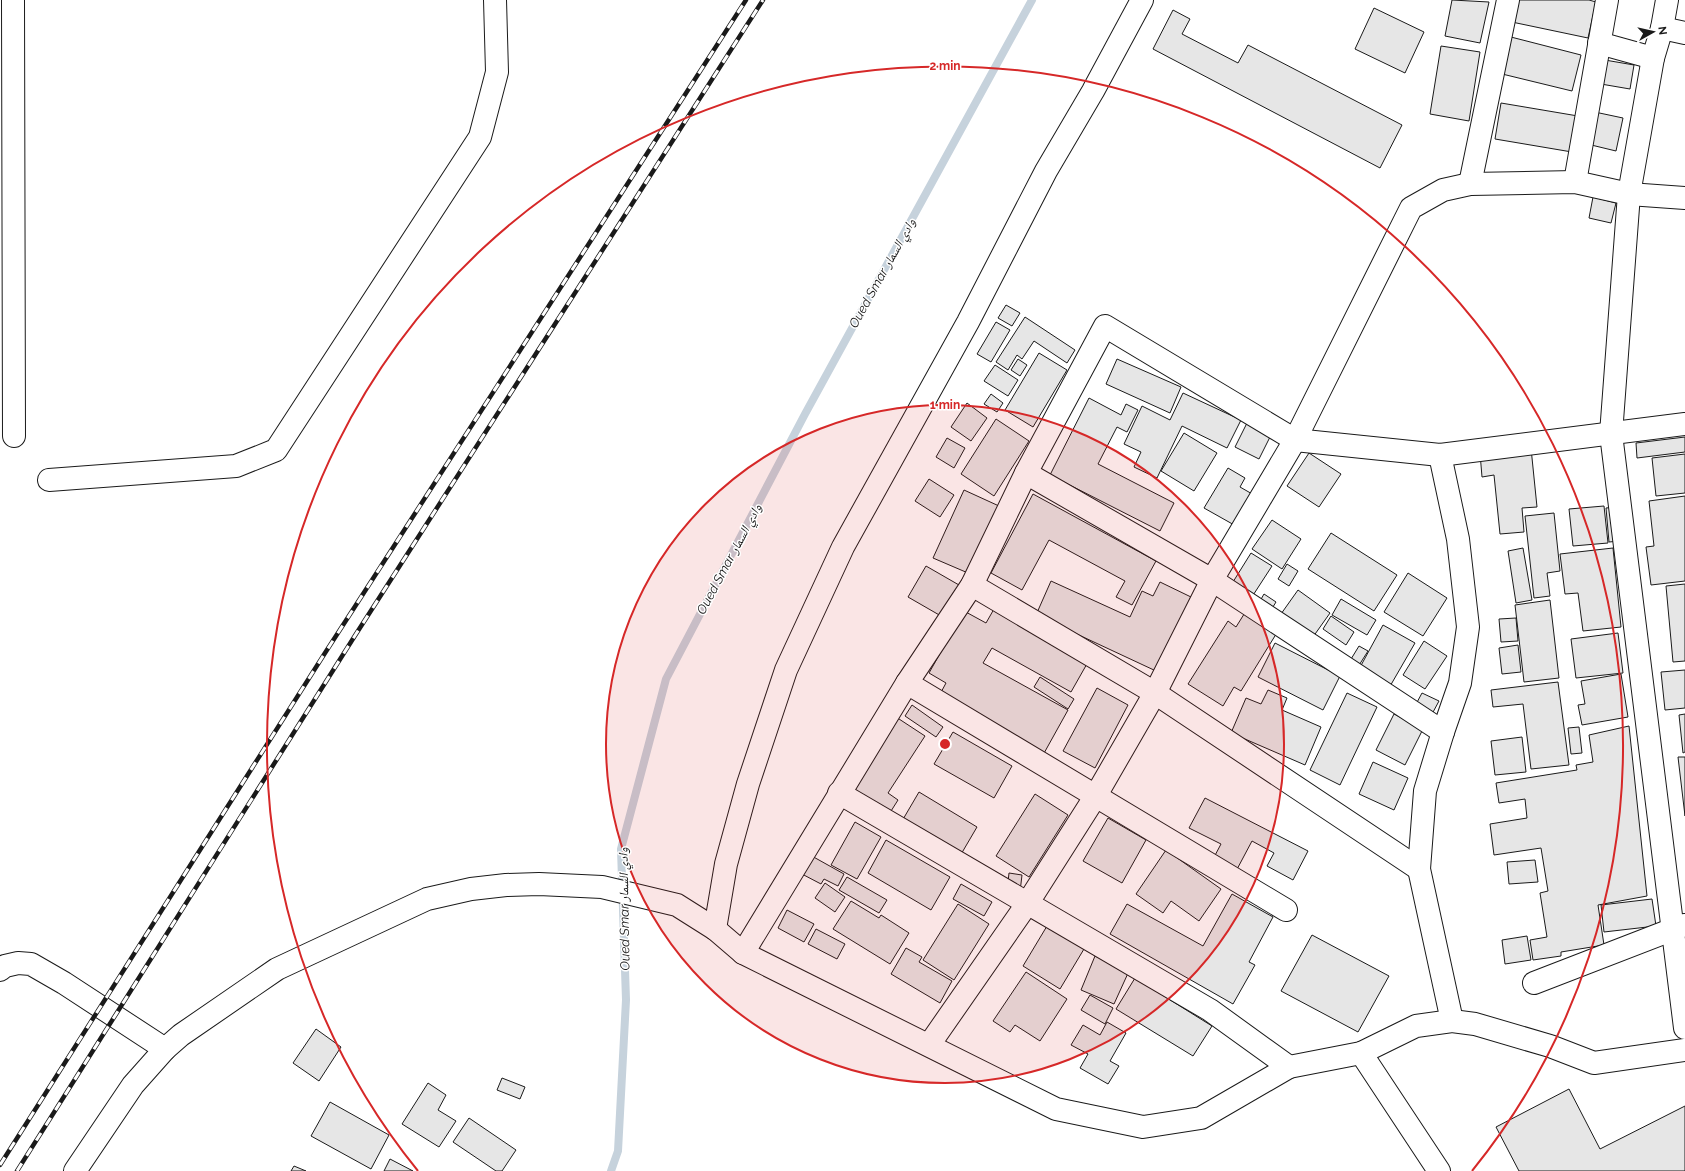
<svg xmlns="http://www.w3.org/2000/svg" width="1685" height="1171" font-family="Raleway,'Noto Naskh Arabic',sans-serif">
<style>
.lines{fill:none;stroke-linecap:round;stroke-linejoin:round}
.stream{stroke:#c6d2dc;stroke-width:8}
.building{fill:#e6e6e6;stroke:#1a1a1a}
.minor-casing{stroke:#1a1a1a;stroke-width:24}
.minor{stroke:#fff;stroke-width:22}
.rail-casing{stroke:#1a1a1a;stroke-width:4.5}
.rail{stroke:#fff;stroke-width:3;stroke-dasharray:9;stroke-linecap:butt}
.ring{fill:none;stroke:#d62828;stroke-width:2}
.labels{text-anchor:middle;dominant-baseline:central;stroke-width:3;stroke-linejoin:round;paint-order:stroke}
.water-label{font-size:13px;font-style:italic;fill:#1a1a1a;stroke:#fff}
.centre{fill:#d62828;stroke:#fff;stroke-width:2}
.ring-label{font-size:12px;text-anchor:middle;font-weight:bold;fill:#d62828;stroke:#fff;stroke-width:3;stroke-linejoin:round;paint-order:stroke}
</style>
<rect width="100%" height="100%" fill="#fff"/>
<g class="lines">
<!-- stream -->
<path class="stream" d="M611,1171L618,1151L626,1000L621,849L666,679L805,414L1032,0"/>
</g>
<!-- building -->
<g class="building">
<path d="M1452,0L1489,2L1480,43L1445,36Z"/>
<path d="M1512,0H1589L1596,2L1588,38L1507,21Z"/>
<path d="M1374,8L1424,32L1405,73L1355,49Z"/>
<path d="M1173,10L1190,19L1182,34L1238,63L1248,45L1402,125L1380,168L1153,49Z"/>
<path d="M1507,36L1581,55L1572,91L1498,73Z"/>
<path d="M1441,46L1480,52L1469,121L1430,114Z"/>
<path d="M1599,59L1634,65L1630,89L1595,83Z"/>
<path d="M1501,103L1578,116L1572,152L1495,139Z"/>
<path d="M1590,111L1623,118L1616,151L1583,143Z"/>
<path d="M1593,197L1616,203L1611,223L1589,218Z"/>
<path d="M1006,305L1020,313L1012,326L998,318Z"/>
<path d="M1025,317L1075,350L1067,363L1034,341L1022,359L1017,355L1008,370L996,362Z"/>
<path d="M996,322L1010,330L991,362L977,354Z"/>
<path d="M1039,353L1067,370L1033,427L1005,410Z"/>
<path d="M1018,359L1027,365L1020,376L1011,370Z"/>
<path d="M1117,359L1181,387L1170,413L1106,384Z"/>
<path d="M995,365L1018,380L1008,396L984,381Z"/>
<path d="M1183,393L1241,420L1227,448L1182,426L1157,478L1134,467L1141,452L1124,444L1142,406L1170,420Z"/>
<path d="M991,394L1003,403L997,412L984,404Z"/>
<path d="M1089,398L1121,415L1126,404L1138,410L1127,432L1117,427L1098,464L1174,503L1160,531L1050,475Z"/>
<path d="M967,403L987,418L971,441L951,427Z"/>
<path d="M996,419L1029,441L994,496L961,474Z"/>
<path d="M1248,421L1272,433L1259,459L1235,447Z"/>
<path d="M1184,433L1217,453L1194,491L1161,471Z"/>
<path d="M1685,437V452L1637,458L1636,443Z"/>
<path d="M947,438L965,448L954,468L936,457Z"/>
<path d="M1531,448L1537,507L1522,508L1524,532L1500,534L1494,475L1482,477L1480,453Z"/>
<path d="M1309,453L1341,474L1319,507L1287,486Z"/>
<path d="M1685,454V493L1656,496L1652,458Z"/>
<path d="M1228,468L1245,478L1240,487L1254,495L1236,526L1204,508Z"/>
<path d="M929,479L954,495L940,517L915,501Z"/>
<path d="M964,490L999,506L968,573L933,558Z"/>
<path d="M1033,494L1156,561L1132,605L1116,597L1125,581L1049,540L1022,590L991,573Z"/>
<path d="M1685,496V581L1651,585L1646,547L1654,546L1649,501Z"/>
<path d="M1604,506L1608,543L1573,546L1569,509Z"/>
<path d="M1616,507L1620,541L1609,542L1606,508Z"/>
<path d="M1554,513L1560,571L1547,573L1550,596L1534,598L1525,516Z"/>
<path d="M1272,520L1301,539L1282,569L1252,549Z"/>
<path d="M1331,533L1397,575L1374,611L1308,569Z"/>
<path d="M1523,548L1532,600L1516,603L1508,551Z"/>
<path d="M1613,548L1621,627L1583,631L1578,593L1565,594L1560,554Z"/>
<path d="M1251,553L1272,566L1248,603L1228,590Z"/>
<path d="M1287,564L1298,571L1289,586L1278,579Z"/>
<path d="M926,566L959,585L941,616L908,597Z"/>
<path d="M1408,573L1447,598L1423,636L1384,612Z"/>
<path d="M1051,581L1130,617L1142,591L1153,596L1160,582L1191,597L1156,671L1036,615Z"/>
<path d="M1685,584V661L1673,662L1666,586Z"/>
<path d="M1298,590L1330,613L1308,644L1276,621Z"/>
<path d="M1264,594L1276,602L1268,615L1256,608Z"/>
<path d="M1341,599L1376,620L1367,635L1332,615Z"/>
<path d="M1550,600L1559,678L1524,682L1515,605Z"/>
<path d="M994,609L1088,662L1071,692L992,648L983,663L1068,710L1043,755L939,696L946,683L929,673L964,611L986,623Z"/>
<path d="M1246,611L1278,631L1241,691L1234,687L1223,706L1188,684L1228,621L1236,627Z"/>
<path d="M1331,616L1354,632L1346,645L1323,629Z"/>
<path d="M1516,618L1518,641L1501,642L1499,619Z"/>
<path d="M1383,625L1415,643L1389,688L1358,671Z"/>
<path d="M1618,633L1623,673L1576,678L1571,639Z"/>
<path d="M1424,641L1447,656L1425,689L1403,675Z"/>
<path d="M1275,643L1340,676L1323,710L1258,677Z"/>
<path d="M1518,645L1521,672L1502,674L1499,648Z"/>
<path d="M1359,646L1368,651L1356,670L1348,664Z"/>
<path d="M1685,670V708L1665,710L1661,672Z"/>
<path d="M1621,674L1628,717L1582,725L1578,705L1585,704L1581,681Z"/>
<path d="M1040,677L1074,699L1068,709L1034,687Z"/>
<path d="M1558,682L1569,765L1531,769L1523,704L1493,707L1491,690Z"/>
<path d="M1097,688L1128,705L1095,768L1063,751Z"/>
<path d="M1268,690L1287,698L1282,710L1321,727L1305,765L1231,733L1246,698L1261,704Z"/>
<path d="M1347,693L1377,707L1340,785L1310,770Z"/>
<path d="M1422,693L1439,701L1432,714L1415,706Z"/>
<path d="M912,705L943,727L936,737L905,716Z"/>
<path d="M1394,714L1423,729L1405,765L1376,750Z"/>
<path d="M1685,714V752L1683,753L1679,715Z"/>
<path d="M896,717L925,736L888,793L898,800L886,819L847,793Z"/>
<path d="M1629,726L1647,896L1598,905L1604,945L1561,952V956L1533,960L1530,940L1547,937L1540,893L1548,891L1541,848L1494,855L1490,824L1527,818L1525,799L1499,803L1496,783L1577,770L1576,765L1593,762L1589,735Z"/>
<path d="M1579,727L1582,753L1571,754L1568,728Z"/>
<path d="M953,732L1012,766L994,798L934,764Z"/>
<path d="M1522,737L1526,772L1495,775L1491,741Z"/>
<path d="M1678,757H1685V816Z"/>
<path d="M1373,762L1408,778L1394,810L1359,794Z"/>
<path d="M919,792L977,827L960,856L902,821Z"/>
<path d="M1035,794L1068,815L1029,877L996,856Z"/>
<path d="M1205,798L1308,851L1293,880L1267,866L1274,853L1252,841L1235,873L1212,861L1221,844L1189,828Z"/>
<path d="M1108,818L1146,840L1122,883L1083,861Z"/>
<path d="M855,822L881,837L857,879L831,865Z"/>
<path d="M886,840L950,877L931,910L868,873Z"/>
<path d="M1166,850L1221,889L1199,921L1171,901L1163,913L1136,894Z"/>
<path d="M810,855L844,874L838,886L824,879L821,884L800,873Z"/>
<path d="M1535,860L1538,882L1509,884L1507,862Z"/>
<path d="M1009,873L1022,875L1020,892L1007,891Z"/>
<path d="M847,877L887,900L879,913L839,890Z"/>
<path d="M825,883L845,897L835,912L815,898Z"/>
<path d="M961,884L992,902L984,916L953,899Z"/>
<path d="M1232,894L1273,917L1249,962L1255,965L1233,1004L1110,934L1127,904L1203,946Z"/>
<path d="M1652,899L1656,926L1604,932L1601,905Z"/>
<path d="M851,901L879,918L881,915L909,933L890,964L833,929Z"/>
<path d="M958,904L989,924L954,980L923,960Z"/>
<path d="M787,910L814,924L804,942L778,928Z"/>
<path d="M1047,926L1084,949L1060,989L1023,966Z"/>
<path d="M816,929L845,944L837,959L808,944Z"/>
<path d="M1312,935L1389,976L1358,1032L1281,991Z"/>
<path d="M1527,936L1531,960L1505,964L1502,940Z"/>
<path d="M906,948L922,957L919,962L952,981L940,1003L891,974Z"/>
<path d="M1095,956L1129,971L1114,1004L1081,990Z"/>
<path d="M1026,972L1067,999L1040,1041L1015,1025L1010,1032L993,1021Z"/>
<path d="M1135,978L1212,1026L1193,1056L1116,1009Z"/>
<path d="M1090,995L1113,1008L1105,1024L1081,1010Z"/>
<path d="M1107,1022L1126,1033L1110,1061L1119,1066L1108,1084L1080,1068L1088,1054L1071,1045L1083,1025L1100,1035Z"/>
<path d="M316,1029L341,1047L319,1081L293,1063Z"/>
<path d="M502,1078L525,1087L520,1099L497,1090Z"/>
<path d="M428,1083L446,1095L438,1110L456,1121L439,1147L402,1124Z"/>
<path d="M1569,1089L1600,1149L1685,1106V1171H1519L1496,1127Z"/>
<path d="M330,1102L389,1135L371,1169L311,1136Z"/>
<path d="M469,1118L516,1150L502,1171H496L453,1142Z"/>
<path d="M390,1159L413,1171H384Z"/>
<path d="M294,1166L306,1171H291Z"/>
</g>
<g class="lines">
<!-- minor casing -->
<g class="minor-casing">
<g id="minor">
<path d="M13,0L14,436"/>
<path d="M1667,0L1662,28L1653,58L1629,194L1611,434L1685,1028"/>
<path d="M1662,28L1685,33"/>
<path d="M1599,43L1653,58"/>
<path d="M1575,182L1607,0"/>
<path d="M1470,184L1508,0"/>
<path d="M1440,455L1458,539L1468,627L1460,683L1443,732L1425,791L1419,869L1452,1021"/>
<path d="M1026,473L1212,580L1443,732"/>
<path d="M49,480L236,466L276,450L480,137L497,72L495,0"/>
<path d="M972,585L1155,693L1419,869"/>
<path d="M907,683L1286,910"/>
<path d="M839,793L1210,1010L1289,1067L1361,1053L1416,1026L1452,1021L1475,1024L1550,1046L1594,1063L1685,1050"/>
<path d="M715,929L726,864L748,784L786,670L843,547L968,322L1046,171L1093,91L1142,0"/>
<path d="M743,953L907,683L972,585L1026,473L1105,326L1295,440L1440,455L1685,424"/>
<path d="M0,970L5,966L18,963L31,964L64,983L165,1049"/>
<path d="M1534,983L1684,925"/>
<path d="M929,1045L1027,904L1095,797L1155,693L1212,580L1295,440L1411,208L1443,190L1470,184L1575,182L1629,194L1685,198"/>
<path d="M1361,1053L1439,1171"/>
<path d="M75,1171L133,1085L165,1049L181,1035L277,969L427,899L471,889L506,885L539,884L602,887L677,905L715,929L743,953L1056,1109L1143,1127L1201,1118L1289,1067"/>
</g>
</g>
<!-- minor -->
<use href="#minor" class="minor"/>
<!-- rail casing -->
<g class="rail-casing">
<g id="rail">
<path d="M0,1165L325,653L746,0"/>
<path d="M17,1171L356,634L763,0"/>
</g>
</g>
<!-- rail -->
<use href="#rail" class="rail"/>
</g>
<!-- distance rings -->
<circle cx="945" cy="744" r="339" fill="#d62828" fill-opacity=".12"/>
<g class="ring">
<circle cx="945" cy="744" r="339"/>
<path d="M418 1171A678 678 0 1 1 1472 1171"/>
</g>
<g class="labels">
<!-- water labels -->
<g class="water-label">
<text transform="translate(882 273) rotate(-61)">Oued Smar وادي السمار</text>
<text transform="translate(729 559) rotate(-62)">Oued Smar وادي السمار</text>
<text transform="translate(624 909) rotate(-91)">Oued Smar وادي السمار</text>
</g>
</g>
<circle cx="945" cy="744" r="6" class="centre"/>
<g class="ring-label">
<text x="945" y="70">2 min</text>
<text x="945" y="409">1 min</text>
</g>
<!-- north arrow -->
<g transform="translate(1653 32) rotate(82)" stroke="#ffffff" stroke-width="3" paint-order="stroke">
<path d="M0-3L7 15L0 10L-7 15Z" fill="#1a1a1a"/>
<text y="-6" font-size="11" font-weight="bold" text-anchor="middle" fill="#1a1a1a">N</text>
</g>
</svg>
